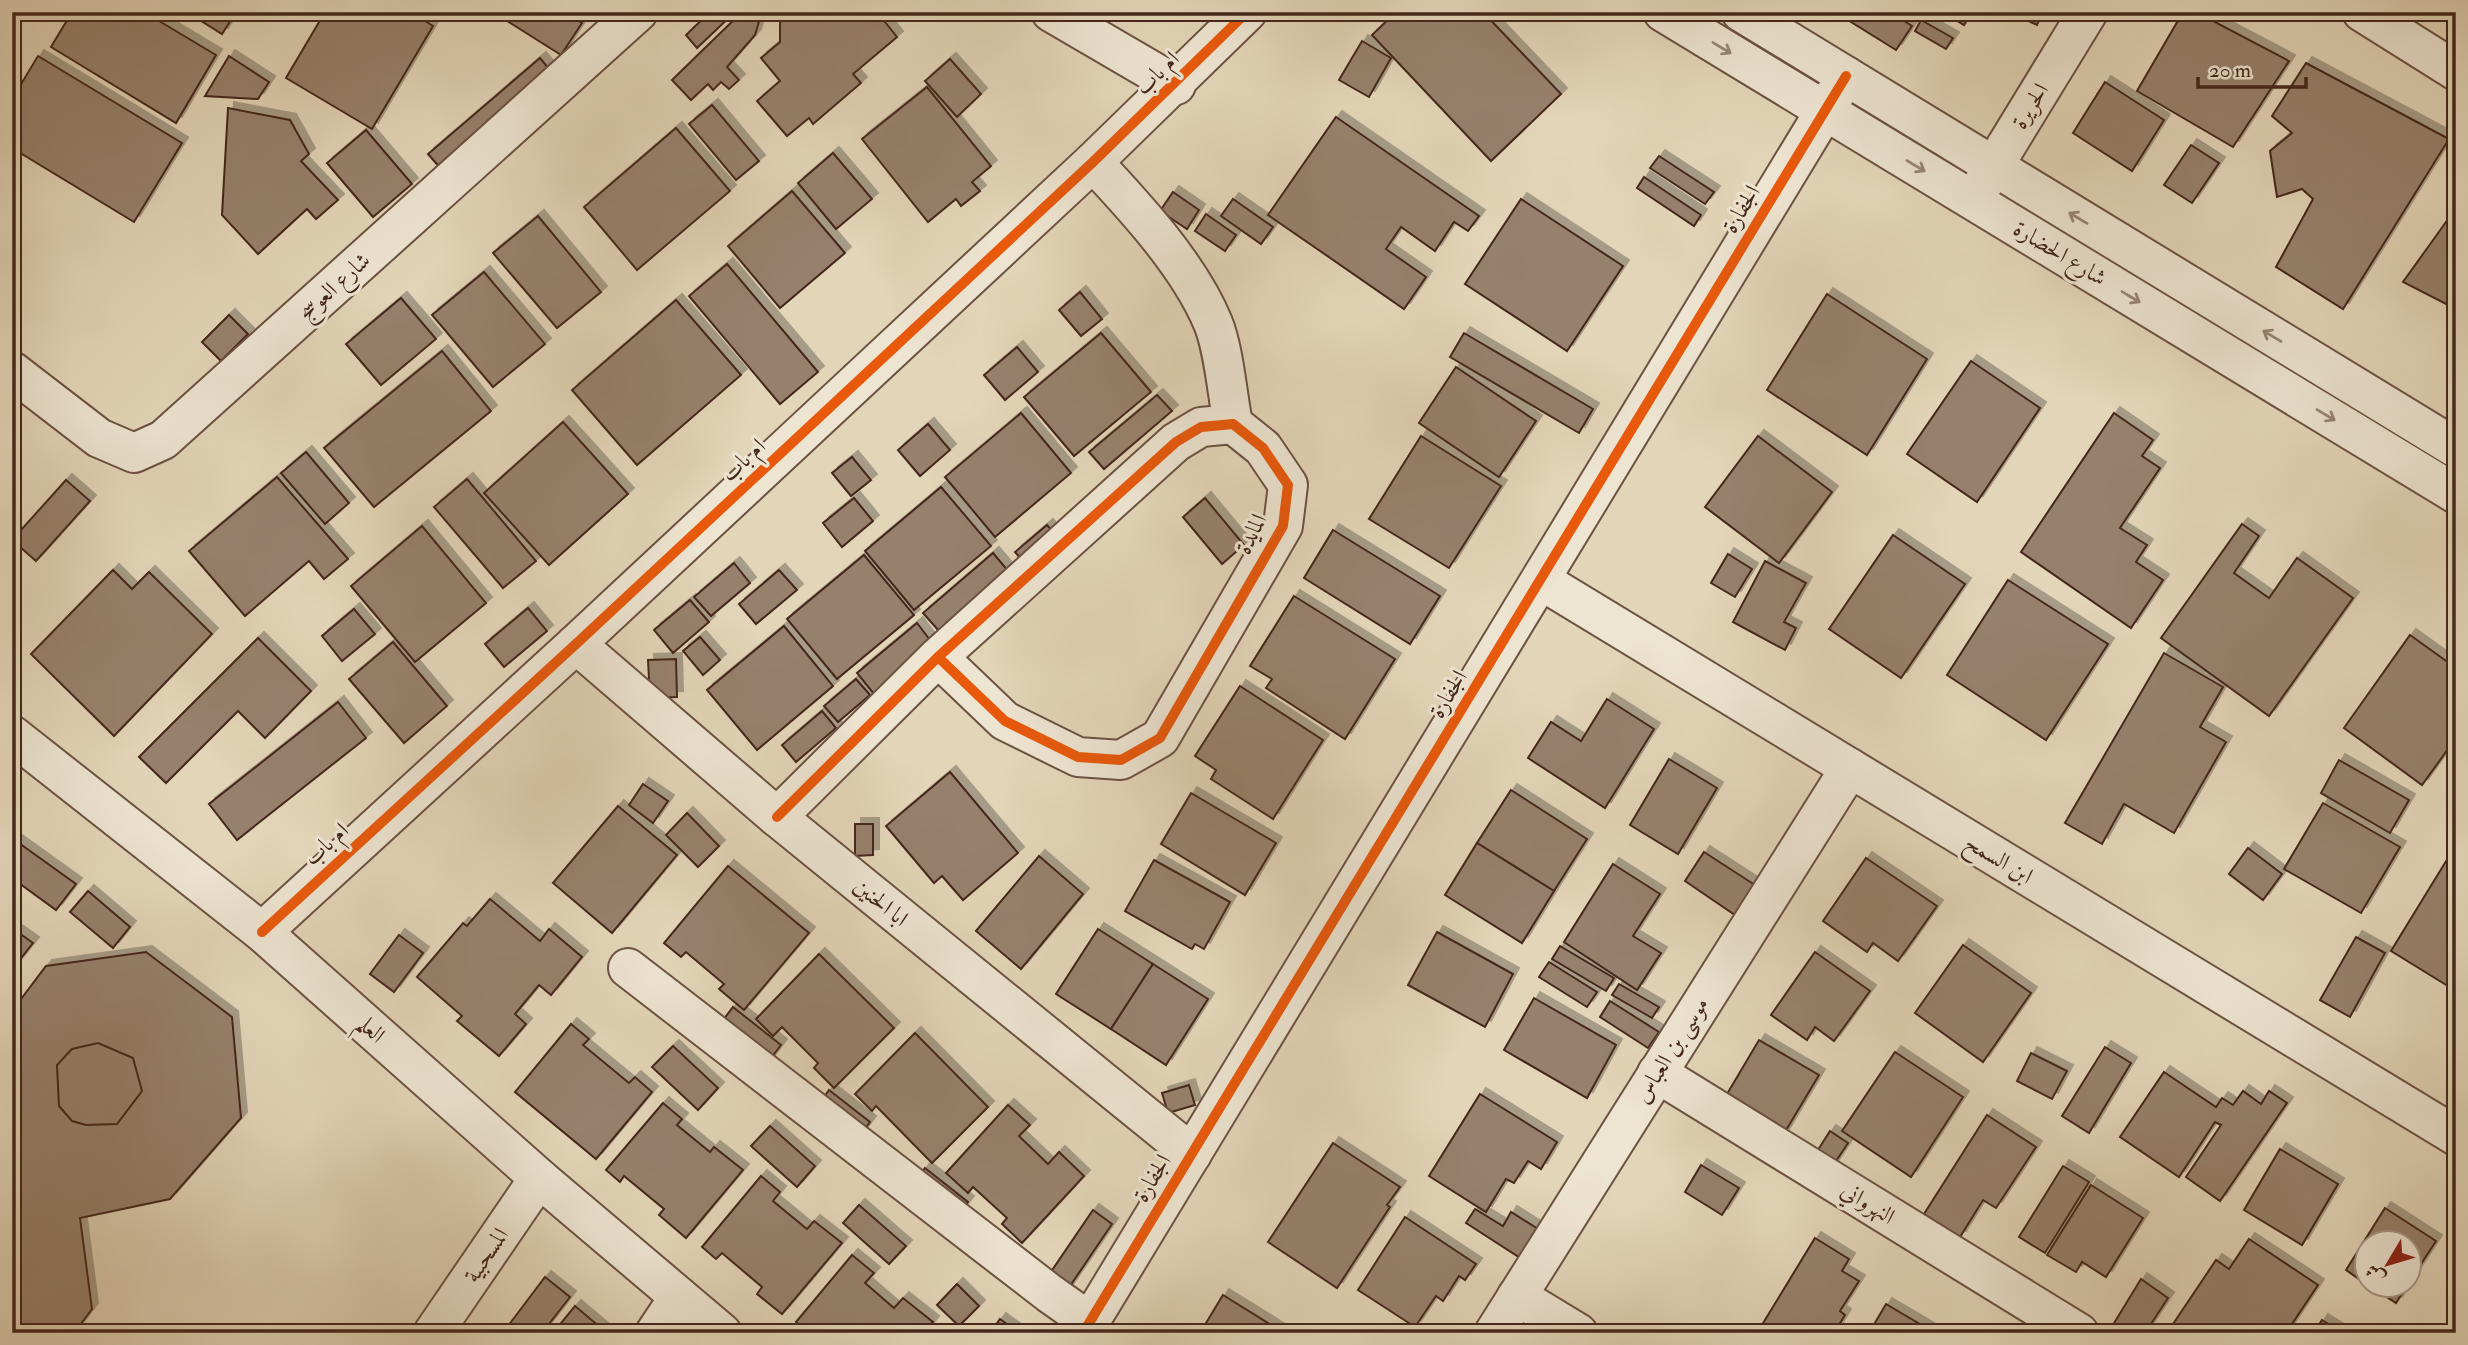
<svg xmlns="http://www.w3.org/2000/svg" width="2468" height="1345" font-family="'IM FELL Double Pica',Amiri,serif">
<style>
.building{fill:#97816d;stroke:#44271b;stroke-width:2;filter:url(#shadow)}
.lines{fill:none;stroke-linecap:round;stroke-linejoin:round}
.minor-casing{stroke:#6c5242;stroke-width:42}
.minor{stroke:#ede4d1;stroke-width:38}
.cycleway-casing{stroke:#ede4d1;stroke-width:15}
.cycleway{stroke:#e8590c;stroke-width:10}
.oneway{stroke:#988676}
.labels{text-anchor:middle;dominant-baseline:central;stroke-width:6;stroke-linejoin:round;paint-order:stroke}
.street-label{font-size:23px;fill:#44271b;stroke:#ede4d1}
</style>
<defs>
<filter id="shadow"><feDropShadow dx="6" dy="-6" stdDeviation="0" flood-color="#0004"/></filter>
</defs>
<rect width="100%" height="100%" fill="#e3d5b8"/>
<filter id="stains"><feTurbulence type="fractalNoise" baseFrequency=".00286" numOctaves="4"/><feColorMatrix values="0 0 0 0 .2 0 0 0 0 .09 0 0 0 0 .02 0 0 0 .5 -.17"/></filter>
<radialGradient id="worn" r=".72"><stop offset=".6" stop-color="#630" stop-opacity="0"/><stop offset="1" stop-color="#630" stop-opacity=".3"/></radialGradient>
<!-- building -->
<g class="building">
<path d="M72,12H144L216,55L176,123L51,47Z"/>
<path d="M187,12H236L222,34Z"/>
<path d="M325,12H411L433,26L372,129L286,78Z"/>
<path d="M493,12H565L582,23L561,55Z"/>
<path d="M710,12H735L697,48L686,35Z"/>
<path d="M742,12L761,15L755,35L727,67L739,80L729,89L721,82L713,90L708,84L691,100L672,80Z"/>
<path d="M792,12H877L897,37L853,74L861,83L813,124L809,118L787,136L757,101L780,81L761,58L780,42V21Z"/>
<path d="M1396,12H1483L1561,94L1491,161L1372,35Z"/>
<path d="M1835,12H1890L1912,26L1896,50Z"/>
<path d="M1943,12H1972L1964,25Z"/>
<path d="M2009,12H2043L2037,25Z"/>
<path d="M2183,12H2196L2289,61L2233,147L2137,91Z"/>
<path d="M1921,20L1953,38L1946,49L1915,31Z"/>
<path d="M1362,41L1391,58L1369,97L1339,80Z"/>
<path d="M38,56L182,143L134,222L12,148V99Z"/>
<path d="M229,56L269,82L258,99L205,96Z"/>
<path d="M540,58L554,75L442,170L428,154Z"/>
<path d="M950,59L981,94L957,117L925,81Z"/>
<path d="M2306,63L2449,139L2343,309L2276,267L2313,199L2302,189L2277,197L2270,151L2292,133L2272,116Z"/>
<path d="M2105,82L2164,120L2132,171L2073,133Z"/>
<path d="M927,87L991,166L972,182L980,191L961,206L956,199L928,222L862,139Z"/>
<path d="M712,105L759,161L736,180L689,124Z"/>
<path d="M228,108L290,120L309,154L301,161L338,200L316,219L307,209L258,254L222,215Z"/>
<path d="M1336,117L1479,216L1468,231L1454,222L1435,251L1401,227L1386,249L1426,277L1404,309L1268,215Z"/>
<path d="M676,128L730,191L637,270L584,207Z"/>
<path d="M366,130L412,184L373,217L327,163Z"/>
<path d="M2191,145L2219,163L2192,203L2164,185Z"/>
<path d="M833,153L872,199L836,229L798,183Z"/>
<path d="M1659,156L1714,192L1705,204L1650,168Z"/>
<path d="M1644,177L1701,215L1694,226L1637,188Z"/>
<path d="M792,191L845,253L780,308L728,246Z"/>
<path d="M1173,192L1199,210L1187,229L1160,211Z"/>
<path d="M1233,199L1273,227L1261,244L1221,216Z"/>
<path d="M1521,199L1623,266L1567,351L1465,284Z"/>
<path d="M2456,208V309L2403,282Z"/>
<path d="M1206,214L1236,235L1225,251L1195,231Z"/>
<path d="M538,216L601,292L557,328L493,253Z"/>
<path d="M727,264L818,372L780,404L689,296Z"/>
<path d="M484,272L545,344L493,387L432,315Z"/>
<path d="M1080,292L1102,319L1081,336L1059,310Z"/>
<path d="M1827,294L1927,359L1867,455L1767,390Z"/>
<path d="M401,298L436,339L381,385L346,344Z"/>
<path d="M676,300L741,375L637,465L572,390Z"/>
<path d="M229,315L248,334L221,361L202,342Z"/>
<path d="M1101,333L1151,392L1074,456L1024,397Z"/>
<path d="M1464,333L1593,409L1579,433L1450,357Z"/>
<path d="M1017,347L1038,372L1005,400L984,375Z"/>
<path d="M442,351L491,411L374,507L324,448Z"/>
<path d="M1971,361L2040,408L1977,502L1907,454Z"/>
<path d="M1456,367L1536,421L1499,477L1419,423Z"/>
<path d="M1157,395L1172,411L1104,469L1089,452Z"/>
<path d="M1021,413L1071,473L995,537L945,477Z"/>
<path d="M2114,413L2153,440L2142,456L2160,468L2120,528L2147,545L2136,562L2163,580L2131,628L2021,552Z"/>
<path d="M563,422L628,494L549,565L484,493Z"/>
<path d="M928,424L950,450L920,476L898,450Z"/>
<path d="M1421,436L1501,486L1449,568L1369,519Z"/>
<path d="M1758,436L1832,492L1779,563L1705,507Z"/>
<path d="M306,452L349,503L325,524L281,473Z"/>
<path d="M852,457L871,480L851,496L832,473Z"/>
<path d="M277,477L348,559L324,579L309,561L245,616L189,551Z"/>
<path d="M467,479L536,561L503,588L434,507Z"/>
<path d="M66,480L90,501L36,561L12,540Z"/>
<path d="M941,487L991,546L914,610L865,551Z"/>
<path d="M854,498L873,521L842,547L823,523Z"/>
<path d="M1205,498L1244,545L1222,564L1183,517Z"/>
<path d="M2242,524L2259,536L2234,573L2269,598L2297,558L2353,598L2269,716L2161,638Z"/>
<path d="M1047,525L1059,539L1027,566L1015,552Z"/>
<path d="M422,526L486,603L415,662L351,586Z"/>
<path d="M1333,530L1440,596L1410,644L1304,578Z"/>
<path d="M1893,535L1965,584L1901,678L1829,629Z"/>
<path d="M993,553L1009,572L939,631L923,613Z"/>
<path d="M1728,554L1752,569L1735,597L1711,583Z"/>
<path d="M864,555L914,615L837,679L787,619Z"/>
<path d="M1765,561L1806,583L1784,622L1796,628L1785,650L1733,622Z"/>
<path d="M734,563L750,583L711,616L694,597Z"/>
<path d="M113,570L132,589L149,572L212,634L114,736L31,654Z"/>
<path d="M779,570L797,590L756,624L739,604Z"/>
<path d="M2008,580L2108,644L2046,740L1947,675Z"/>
<path d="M1294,596L1395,659L1345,739L1266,688L1272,679L1250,666Z"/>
<path d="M690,600L709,622L673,653L654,630Z"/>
<path d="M528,608L547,631L504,667L485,644Z"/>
<path d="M354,609L375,634L342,661L322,636Z"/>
<path d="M917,623L933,644L874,694L857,673Z"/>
<path d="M784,626L833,686L757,750L707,690Z"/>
<path d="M2410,635L2456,668V738L2422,785L2344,728Z"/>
<path d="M700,637L720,660L703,675L683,651Z"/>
<path d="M258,638L311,691L265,738L238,711L166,783L139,757Z"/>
<path d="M393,642L447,706L404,743L349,679Z"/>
<path d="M2164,653L2223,687L2200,727L2226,742L2174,833L2124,804L2102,844L2065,823Z"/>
<path d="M676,659L677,697L650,698L648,660Z"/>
<path d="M856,679L870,695L838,722L824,706Z"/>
<path d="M1240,686L1323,740L1273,819L1211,779L1216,770L1195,756Z"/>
<path d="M1607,699L1654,729L1605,808L1528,758L1551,722L1581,741Z"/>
<path d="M338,702L366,738L237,840L209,804Z"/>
<path d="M822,711L836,728L796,762L782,745Z"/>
<path d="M1669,759L1717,788L1678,854L1630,825Z"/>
<path d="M2339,760L2409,800L2390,833L2321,793Z"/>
<path d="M950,772L1018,853L963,900L942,876L934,883L886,826Z"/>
<path d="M643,784L668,801L653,823L629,805Z"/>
<path d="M1511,790L1587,839L1554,891L1477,843Z"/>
<path d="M1191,793L1276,843L1245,895L1161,844Z"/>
<path d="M2323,803L2400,847L2361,913L2284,869Z"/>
<path d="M618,806L677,855L612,933L553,883Z"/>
<path d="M687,813L719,846L698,867L666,835Z"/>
<path d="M855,824H873V855L855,856Z"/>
<path d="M12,838L76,884L56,910L12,878Z"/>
<path d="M1477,843L1554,891L1522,943L1445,895Z"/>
<path d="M2248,848L2282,874L2263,900L2229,874Z"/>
<path d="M1704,852L1758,887L1738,917L1685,881Z"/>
<path d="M2451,853L2456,856V991L2391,951Z"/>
<path d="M1039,856L1083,894L1021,969L976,931Z"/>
<path d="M1866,858L1937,906L1898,961L1873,943L1867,952L1823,921Z"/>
<path d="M1154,860L1230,902L1204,949L1195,944L1192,949L1125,911Z"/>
<path d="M1613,864L1660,894L1633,936L1661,953L1637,990L1564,942Z"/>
<path d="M728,866L809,933L744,1010L719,989L724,984L686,952L681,957L664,943Z"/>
<path d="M88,891L130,927L113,948L70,912Z"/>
<path d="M490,899L540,941L549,929L582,957L551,995L539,985L515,1014L526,1024L499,1056L457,1021L462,1016L417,977L463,923L467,926Z"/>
<path d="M12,928L33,943L14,967L12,965Z"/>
<path d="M1098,929L1153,964L1111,1029L1056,994Z"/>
<path d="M1437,932L1513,974L1485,1027L1408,985Z"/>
<path d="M399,935L423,953L394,992L370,974Z"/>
<path d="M2356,937L2385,953L2350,1017L2320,1000Z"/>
<path d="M1963,945L2031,993L1983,1062L1915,1013Z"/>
<path d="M1560,946L1614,978L1606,991L1552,959Z"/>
<path d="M146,952L232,1017L241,1118L170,1199L80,1218L92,1309L74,1333H12V1011L46,966Z"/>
<path d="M1815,952L1870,991L1834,1041L1815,1027L1807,1040L1771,1015Z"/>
<path d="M819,954L894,1028L834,1088L814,1068L818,1063L782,1027L773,1036L756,1019Z"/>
<path d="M1549,962L1597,992L1587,1007L1539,977Z"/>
<path d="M1153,964L1208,999L1166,1065L1111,1029Z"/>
<path d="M1619,984L1659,1007L1652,1018L1612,995Z"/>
<path d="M1534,998L1616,1045L1587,1098L1504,1050Z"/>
<path d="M1610,1001L1659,1032L1648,1048L1600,1017Z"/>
<path d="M733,1007L781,1045L765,1066L717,1028Z"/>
<path d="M571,1024L589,1039L583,1045L629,1083L635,1077L652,1092L596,1159L515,1092Z"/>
<path d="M915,1033L988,1107L932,1163L876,1106L872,1111L855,1094Z"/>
<path d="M1759,1040L1819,1075L1782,1137L1727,1094Z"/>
<path d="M98,1043L133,1058L142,1091L117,1124L86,1125L72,1121L59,1106L57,1065L72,1049Z"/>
<path d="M673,1046L718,1088L698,1110L652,1067Z"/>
<path d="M2105,1047L2131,1063L2089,1133L2062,1116Z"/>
<path d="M1895,1052L1963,1097L1911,1177L1842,1131Z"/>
<path d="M2031,1053L2067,1071L2052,1099L2017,1081Z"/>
<path d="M2164,1072L2216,1107L2222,1098L2233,1105L2243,1091L2261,1104L2269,1091L2287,1103L2220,1201L2186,1177L2221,1125L2215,1122L2179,1177L2120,1137Z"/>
<path d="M1189,1085L1195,1105L1168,1113L1162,1093Z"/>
<path d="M829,1090L870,1122L857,1139L816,1108Z"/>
<path d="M1480,1094L1557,1142L1541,1169L1528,1161L1514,1183L1506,1179L1486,1212L1429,1176Z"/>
<path d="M663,1103L682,1119L677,1125L710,1152L714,1147L743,1170L686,1238L659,1215L664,1209L624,1176L620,1182L606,1170Z"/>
<path d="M1008,1105L1030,1125L1019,1136L1048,1164L1059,1152L1084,1176L1022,1243L1002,1224L1007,1218L973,1187L968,1193L946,1173Z"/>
<path d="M1987,1115L2036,1147L1996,1208L1983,1200L1960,1237L1924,1214Z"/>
<path d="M770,1126L815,1166L797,1187L751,1146Z"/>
<path d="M1830,1131L1848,1143L1828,1173L1811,1161Z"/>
<path d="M1333,1143L1400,1187L1387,1205L1390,1207L1337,1288L1268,1242Z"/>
<path d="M2280,1149L2338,1184L2302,1245L2244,1210Z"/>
<path d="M1701,1165L1739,1188L1722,1215L1685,1192Z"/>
<path d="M2063,1166L2089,1182L2045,1253L2019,1237Z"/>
<path d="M925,1168L968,1202L955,1218L912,1185Z"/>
<path d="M761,1176L780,1192L773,1201L807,1229L814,1221L842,1243L782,1314L757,1294L762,1287L722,1253L716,1259L702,1247Z"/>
<path d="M2091,1185L2143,1218L2106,1277L2082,1262L2076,1272L2047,1255Z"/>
<path d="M859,1205L906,1246L889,1264L843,1223Z"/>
<path d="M2385,1208L2436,1241L2408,1284V1244H2366V1284L2346,1270Z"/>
<path d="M1475,1209L1503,1226L1511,1212L1543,1232L1525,1261L1466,1223Z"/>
<path d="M1093,1210L1112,1224L1064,1295L1044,1282Z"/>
<path d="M1405,1217L1476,1264L1465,1280L1459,1276L1443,1301L1436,1296L1415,1327L1358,1290Z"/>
<path d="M1815,1238L1849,1259L1842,1271L1859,1281L1840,1311L1845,1315L1834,1333H1757Z"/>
<path d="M2249,1239L2318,1285L2286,1333H2167L2216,1260L2229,1269Z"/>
<path d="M852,1255L874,1273L865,1283L894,1308L903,1298L933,1322L924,1333H809L796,1322Z"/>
<path d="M545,1277L570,1297L542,1333H517L508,1326Z"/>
<path d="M2141,1279L2168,1298L2145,1333H2108Z"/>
<path d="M957,1284L979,1306L959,1326L937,1305Z"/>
<path d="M2370,1286H2407L2396,1303Z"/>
<path d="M1223,1295L1284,1333H1200Z"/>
<path d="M1886,1304L1935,1333H1869Z"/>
<path d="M575,1306L607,1333H553Z"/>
<path d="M1000,1319L1015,1330L1013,1333H990Z"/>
<path d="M2322,1320L2343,1333H2314Z"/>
</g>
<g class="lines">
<!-- minor casing -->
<g class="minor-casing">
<g id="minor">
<path d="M1051,12L1176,85"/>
<path d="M1663,12L2456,494"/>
<path d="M1741,12L2456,448"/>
<path d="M2362,12L2456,71"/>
<path d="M1093,162C1135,207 1189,265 1213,323C1224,350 1227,393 1233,424"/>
<path d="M1981,187L2088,12"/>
<path d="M12,371L99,438L134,453L163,440L638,12"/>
<path d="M1542,581L2456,1136"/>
<path d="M576,644L777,817L1192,1154"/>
<path d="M12,735L262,932L539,1178L722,1333"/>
<path d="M777,817L938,657L1176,442L1201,427L1233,424L1263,448L1288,485L1283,526L1160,738L1121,760L1078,757L1005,721L938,657"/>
<path d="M262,932L576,644L1093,162L1247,12"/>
<path d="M628,968L1049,1293L1090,1322"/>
<path d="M1657,1073L2079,1333"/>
<path d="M1517,1296L1578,1333"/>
<path d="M433,1333L539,1178"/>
<path d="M655,1333L679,1297"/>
<path d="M1083,1333L1846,76"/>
<path d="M1494,1333L1850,768"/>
</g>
</g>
<!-- minor -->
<use href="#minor" class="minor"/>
<!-- cycleway casing -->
<g class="cycleway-casing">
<g id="cycleway">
<path d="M777,817L938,657L1176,442L1201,427L1233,424L1263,448L1288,485L1283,526L1160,738L1121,760L1078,757L1005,721L938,657"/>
<path d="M262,932L576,644L1093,162L1247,12"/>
<path d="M1083,1333L1846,76"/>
</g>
</g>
<!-- cycleway -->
<use href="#cycleway" class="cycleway"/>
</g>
<!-- one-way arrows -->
<defs><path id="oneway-shaft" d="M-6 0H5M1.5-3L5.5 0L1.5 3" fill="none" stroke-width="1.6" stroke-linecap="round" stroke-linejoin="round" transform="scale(1.75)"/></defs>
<g class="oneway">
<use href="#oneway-shaft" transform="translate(1722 48) rotate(31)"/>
<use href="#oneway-shaft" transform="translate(1916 166) rotate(31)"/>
<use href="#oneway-shaft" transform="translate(2078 218) rotate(-149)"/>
<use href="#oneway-shaft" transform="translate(2131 297) rotate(31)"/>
<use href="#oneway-shaft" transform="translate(2272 336) rotate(-149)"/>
<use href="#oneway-shaft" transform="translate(2326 415) rotate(31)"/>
</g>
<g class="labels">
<!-- street labels -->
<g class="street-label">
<text transform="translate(1157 73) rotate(-44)">ام باب</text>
<text transform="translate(2030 106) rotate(-58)">الحريرة</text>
<text transform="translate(1741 209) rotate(-59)">الجفارة</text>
<text transform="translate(2060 253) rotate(31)">شارع الحضارة</text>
<text transform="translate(334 286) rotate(-42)">شارع العوسج</text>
<text transform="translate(743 460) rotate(-43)">ام باب</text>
<text transform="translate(1251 534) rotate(-64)">المايدة</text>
<text transform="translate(1448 694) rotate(-59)">الجفارة</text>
<text transform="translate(326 844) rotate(-42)">ام باب</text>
<text transform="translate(1999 859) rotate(31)">ابن السمح</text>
<text transform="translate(881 902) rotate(39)">ابا الحنين</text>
<text transform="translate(371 1029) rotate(42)">العلم</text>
<text transform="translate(1671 1050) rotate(-58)">موسى بن العباس</text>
<text transform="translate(1152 1178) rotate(-59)">الجفارة</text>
<text transform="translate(1868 1203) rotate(32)">النهرواني</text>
<text transform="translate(486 1255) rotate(-56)">المسحبية</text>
</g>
</g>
<!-- margin -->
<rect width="2468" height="1345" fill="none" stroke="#e3d5b8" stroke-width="42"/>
<rect x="14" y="14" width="2440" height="1317" fill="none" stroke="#44271b" stroke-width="3.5"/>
<rect x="21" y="21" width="2426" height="1303" fill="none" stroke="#44271b" stroke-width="2"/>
<!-- north arrow -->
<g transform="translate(2388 1264) rotate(232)"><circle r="33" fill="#ede4d1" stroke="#a99888" stroke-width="2"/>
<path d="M0-5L12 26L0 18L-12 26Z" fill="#8f2418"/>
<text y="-10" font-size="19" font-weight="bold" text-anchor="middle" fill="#44271b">ش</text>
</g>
<!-- scale -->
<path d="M2198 77v10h108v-10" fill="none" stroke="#44271b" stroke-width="3.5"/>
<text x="2209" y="77" font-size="21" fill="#44271b" stroke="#ede4d1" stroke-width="5" paint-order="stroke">20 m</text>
<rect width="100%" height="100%" filter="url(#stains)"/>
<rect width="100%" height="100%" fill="url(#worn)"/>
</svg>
